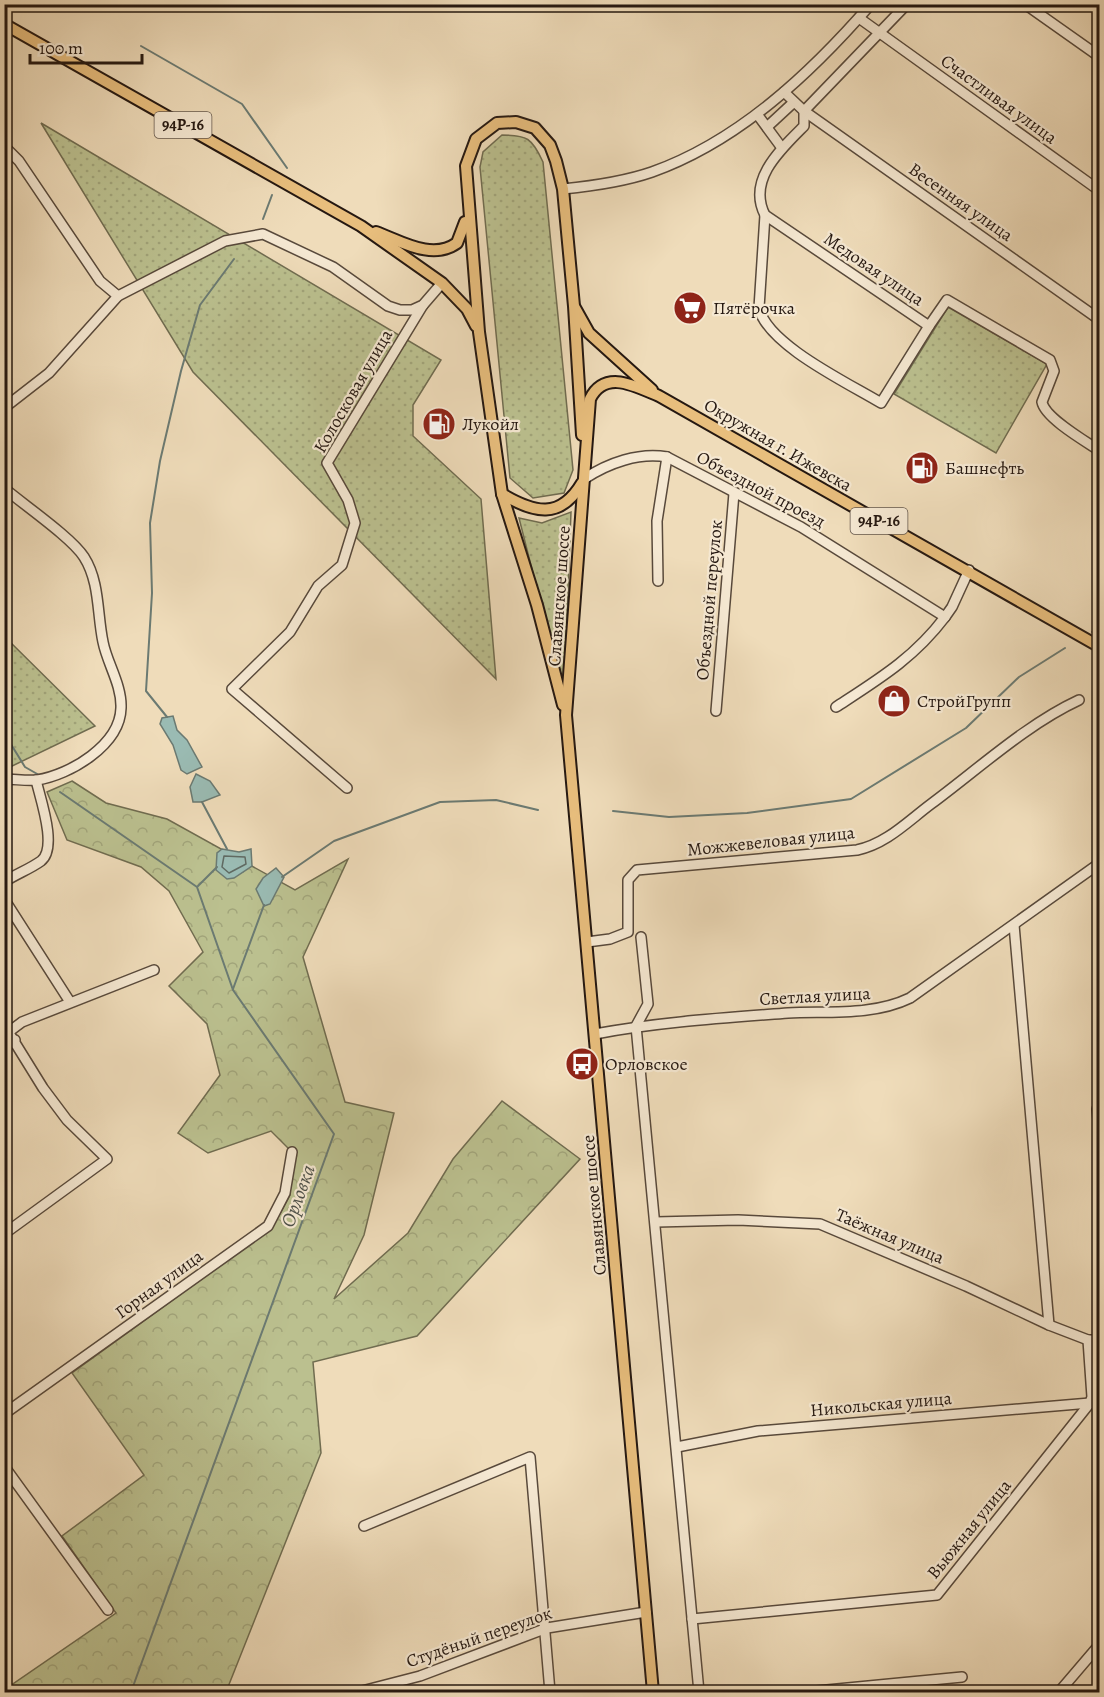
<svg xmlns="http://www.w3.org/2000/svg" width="1104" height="1697" font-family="Alegreya,serif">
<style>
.grass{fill:url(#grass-dots);stroke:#706c50;stroke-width:1.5}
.forest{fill:url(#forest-crowns);stroke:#706c50;stroke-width:1.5}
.water{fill:#9abbb3;stroke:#6b7a72;stroke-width:1.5}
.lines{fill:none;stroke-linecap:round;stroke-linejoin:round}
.shore{stroke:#606a62;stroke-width:1.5}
.stream{stroke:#6b7a72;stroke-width:2}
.minor-casing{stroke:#58493b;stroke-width:12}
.major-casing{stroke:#251811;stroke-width:14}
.minor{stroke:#f5e8d2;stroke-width:9}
.major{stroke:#e8be7d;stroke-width:10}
.labels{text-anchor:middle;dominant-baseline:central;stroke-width:4.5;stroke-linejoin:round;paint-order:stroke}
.shield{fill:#f5e8d2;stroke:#63564b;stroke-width:1.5}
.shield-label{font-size:16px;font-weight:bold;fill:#251811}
.street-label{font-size:18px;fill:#251811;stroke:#f5e8d2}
.poi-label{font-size:18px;fill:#251811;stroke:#f5e8d2;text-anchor:start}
.water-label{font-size:20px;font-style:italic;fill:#4e514a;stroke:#f5e8d2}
</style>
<defs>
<pattern id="grass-dots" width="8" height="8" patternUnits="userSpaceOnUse" patternTransform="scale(1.5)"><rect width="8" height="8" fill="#bbc08f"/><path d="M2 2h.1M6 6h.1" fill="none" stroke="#a1a47a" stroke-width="1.8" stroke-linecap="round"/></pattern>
<pattern id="forest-crowns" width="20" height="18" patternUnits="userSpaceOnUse" patternTransform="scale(1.5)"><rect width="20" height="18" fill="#bbc08f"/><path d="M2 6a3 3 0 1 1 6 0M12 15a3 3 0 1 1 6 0" fill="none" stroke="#a1a47a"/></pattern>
</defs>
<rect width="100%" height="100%" fill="#efdcba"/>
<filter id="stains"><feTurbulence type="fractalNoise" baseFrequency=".00333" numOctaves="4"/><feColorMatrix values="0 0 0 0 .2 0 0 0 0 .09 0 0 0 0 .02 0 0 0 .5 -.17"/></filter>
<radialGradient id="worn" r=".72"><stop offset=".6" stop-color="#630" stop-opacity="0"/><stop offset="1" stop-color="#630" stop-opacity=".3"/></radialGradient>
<!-- grass -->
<g class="grass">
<path d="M41,123L441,360L413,405V436L481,499L496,679L193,372Z"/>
<path d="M502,135C527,135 532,138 543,162L573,470L564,493L533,498L510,478L480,167L483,152Z"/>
<path d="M948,307L1047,364L996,453L894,394Z"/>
<path d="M571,512L564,696L519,518L542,523Z"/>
<path d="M4,636L95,726L8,768L4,763Z"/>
</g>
<!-- forest -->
<path class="forest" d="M72,781L106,803L167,819L295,890L348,859L303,957L345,1102L394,1113L364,1235L334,1299L408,1233L453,1159L502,1101L580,1159L417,1336L313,1362L321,1453L226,1692H15L10,1686L116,1613L62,1536L144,1475L72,1373L272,1228L290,1195L292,1152L271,1131L208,1153L178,1133L220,1075L207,1024L169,986L203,952L169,891L141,867L67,840L47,792Z"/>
<!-- water -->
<g class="water">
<path d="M173,716L177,730L187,740L202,767L187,774L181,770L173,745L160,724L162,718Z"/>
<path d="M196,774L210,781L220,795L202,802H193L190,787Z"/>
<path d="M222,849L239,852L251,849L252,866L234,878L227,879L216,870L217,853Z"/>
<path d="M276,868L284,877L270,904L264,906L256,889L263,878Z"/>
</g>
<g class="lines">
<!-- shore -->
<path class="shore" d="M224,856L245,857L246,864L229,873L222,867Z"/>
<!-- stream -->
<g class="stream">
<path d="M141,46L242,104L287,168"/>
<path d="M263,219L272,195"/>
<path d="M1092,632L1100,626"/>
<path d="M167,717L146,691L152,593L150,523L160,461L181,371L200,305L234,259"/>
<path d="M4,733L25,767L39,775"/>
<path d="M60,792L197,887L233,990L334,1134L131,1692"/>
<path d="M202,802L227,849"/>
<path d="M613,811L669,817L747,813L851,799L966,728L1019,677L1065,648"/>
<path d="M282,877L334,841L440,802L496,800L538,810"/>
<path d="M198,886L217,867"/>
<path d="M233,989L264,905"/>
</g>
<!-- minor casing -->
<g class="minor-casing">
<g id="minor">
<path d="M1025,4L1100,57"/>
<path d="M859,18L1100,191"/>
<path d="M784,92L804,111L1100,320"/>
<path d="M804,111V126C780,150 747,180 765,215L929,326L947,300L1050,360L1054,371L1042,402C1045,418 1085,441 1100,451"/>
<path d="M804,111L907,4"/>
<path d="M757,114L782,148"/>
<path d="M767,127L794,102"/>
<path d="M4,146L19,161L100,281L118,296"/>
<path d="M563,189C593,186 623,182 652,172C739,141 811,73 871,4"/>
<path d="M765,215L759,308C767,345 850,384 881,403L929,326"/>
<path d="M4,408L49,373L118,296L225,241L263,234L333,267L388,306L400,310H412L423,305L442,283"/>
<path d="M584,479C608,463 639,452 667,457L801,527L945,617C914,658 879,679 836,707"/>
<path d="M4,488C24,505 72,538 84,557C100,582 97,614 103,642C107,663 122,685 121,708C120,745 70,775 37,780C26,781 15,779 4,779"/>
<path d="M658,581L657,521L667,457"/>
<path d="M945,617L952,607L969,570"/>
<path d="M716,711L734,493"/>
<path d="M347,788L232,689L290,632L318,586L342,565L355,523L348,500L327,463L423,305"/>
<path d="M4,882C16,874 30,869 41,861C58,848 40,798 36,780"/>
<path d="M4,899L70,1002"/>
<path d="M1014,925L1049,1325"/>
<path d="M641,937L648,1004L636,1026L699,1692"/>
<path d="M587,942L610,939L628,932V880L637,870L857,850C886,844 907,822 931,804C977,770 1027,724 1079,700"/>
<path d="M4,1025L43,1088L67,1120L107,1159L4,1234"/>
<path d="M10,1031L22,1022L154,970"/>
<path d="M595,1034C659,1022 723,1018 788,1013C828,1011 873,1016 910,998L1100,863"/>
<path d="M4,1048L15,1040"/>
<path d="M1100,1107L1097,1109L1100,1139"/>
<path d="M656,1222L738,1220L820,1224L966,1286L1049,1325L1088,1340H1100"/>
<path d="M4,1414L268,1226L285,1193L292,1152"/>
<path d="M677,1447L758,1431L1090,1403L1100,1405"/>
<path d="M4,1466L108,1610"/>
<path d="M364,1526L530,1457L550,1692"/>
<path d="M692,1619L937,1595L1090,1403L1092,1397L1088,1340"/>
<path d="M358,1692L420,1676L547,1628L646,1612"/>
<path d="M806,1692L962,1677"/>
<path d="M1059,1692L1100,1644"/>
</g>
</g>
<!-- major casing -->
<g class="major-casing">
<g id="major">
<path d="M4,24L361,226L442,283L467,309L476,326"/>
<path d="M376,232C401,241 432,261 457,243L465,222"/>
<path d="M575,308L589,333L652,390"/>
<path d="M502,494C534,513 560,520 582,483"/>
<path d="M563,705L537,605L502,494L479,332L466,166L476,139L497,123L516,122L535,128L550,145L556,161L563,189L574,306L582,435"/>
<path d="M653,1692L566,715L590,399C605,369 635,386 659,396L1100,647"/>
</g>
</g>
<!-- minor -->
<use href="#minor" class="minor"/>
<!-- major -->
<use href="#major" class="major"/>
</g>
<!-- icons -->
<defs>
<g id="supermarket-disc" transform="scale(1.725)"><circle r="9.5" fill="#8f2418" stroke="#f5e8d2"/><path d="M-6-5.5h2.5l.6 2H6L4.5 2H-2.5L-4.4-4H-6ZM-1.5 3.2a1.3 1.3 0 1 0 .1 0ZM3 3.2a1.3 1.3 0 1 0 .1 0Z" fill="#fff"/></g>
<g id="fuel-disc" transform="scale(1.725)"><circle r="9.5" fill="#8f2418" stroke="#f5e8d2"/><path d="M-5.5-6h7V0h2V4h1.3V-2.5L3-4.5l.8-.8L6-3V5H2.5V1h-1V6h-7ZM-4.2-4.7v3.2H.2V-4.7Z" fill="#fff"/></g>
<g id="shop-disc" transform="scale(1.725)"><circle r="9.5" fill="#8f2418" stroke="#f5e8d2"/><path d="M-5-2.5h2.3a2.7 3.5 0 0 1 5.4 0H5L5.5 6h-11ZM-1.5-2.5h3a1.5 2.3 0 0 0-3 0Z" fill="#fff"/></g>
<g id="bus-disc" transform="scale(1.725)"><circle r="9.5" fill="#8f2418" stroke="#f5e8d2"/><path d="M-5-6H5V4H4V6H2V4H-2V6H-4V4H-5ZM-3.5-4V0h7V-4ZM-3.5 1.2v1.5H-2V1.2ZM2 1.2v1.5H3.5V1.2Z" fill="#fff"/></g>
</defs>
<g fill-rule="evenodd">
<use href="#supermarket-disc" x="690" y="308"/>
<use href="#fuel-disc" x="439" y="424"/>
<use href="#fuel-disc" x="922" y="468"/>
<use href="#shop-disc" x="894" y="701"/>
<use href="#bus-disc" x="582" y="1064"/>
</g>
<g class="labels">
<!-- shield labels -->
<g class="shield">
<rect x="154.5" y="112" width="57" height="26" rx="4.5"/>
<rect x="850.5" y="508" width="57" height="26" rx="4.5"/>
</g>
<g class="shield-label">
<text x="183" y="125">94Р-16</text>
<text x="879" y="521">94Р-16</text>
</g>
<!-- street labels -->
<g class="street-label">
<text transform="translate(999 99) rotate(36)">Счастливая улица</text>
<text transform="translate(961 202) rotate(35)">Весенняя улица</text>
<text transform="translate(874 269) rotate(34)">Медовая улица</text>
<text transform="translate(353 391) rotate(-60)">Колосковая улица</text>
<text transform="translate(778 445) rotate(30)">Окружная г. Ижевска</text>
<text transform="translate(761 489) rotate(28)">Объездной проезд</text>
<text transform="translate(559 596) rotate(-86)">Славянское шоссе</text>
<text transform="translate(709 600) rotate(-85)">Объездной переулок</text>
<text transform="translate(771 841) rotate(-6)">Можжевеловая улица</text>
<text transform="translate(815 996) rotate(-3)">Светлая улица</text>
<text transform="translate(594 1205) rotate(-95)">Славянское шоссе</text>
<text transform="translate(890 1236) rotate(23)">Таёжная улица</text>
<text transform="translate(159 1284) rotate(-36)">Горная улица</text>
<text transform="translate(881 1404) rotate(-5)">Никольская улица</text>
<text transform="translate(969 1529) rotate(-51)">Вьюжная улица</text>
<text transform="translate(479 1637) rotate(-19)">Студёный переулок</text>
</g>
<!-- poi labels -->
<g class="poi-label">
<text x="713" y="308">Пятёрочка</text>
<text x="462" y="424">Лукойл</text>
<text x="945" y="468">Башнефть</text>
<text x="917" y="701">СтройГрупп</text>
<text x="605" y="1064">Орловское</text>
</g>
<!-- water labels -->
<g class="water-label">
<text transform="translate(298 1196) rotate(-70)">Орловка</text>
</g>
</g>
<!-- margin -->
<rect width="1104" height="1697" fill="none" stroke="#efdcba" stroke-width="24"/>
<rect x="6" y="6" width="1092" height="1685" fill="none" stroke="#251811" stroke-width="3"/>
<rect x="12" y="12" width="1080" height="1673" fill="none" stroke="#251811" stroke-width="1.5"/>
<!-- scale -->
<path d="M30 54v9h112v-9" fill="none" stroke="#251811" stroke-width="3"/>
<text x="39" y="54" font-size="18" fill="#251811" stroke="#f5e8d2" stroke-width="4.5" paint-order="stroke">100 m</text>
<rect width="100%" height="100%" filter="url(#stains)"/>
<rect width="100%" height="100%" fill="url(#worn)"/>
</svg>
